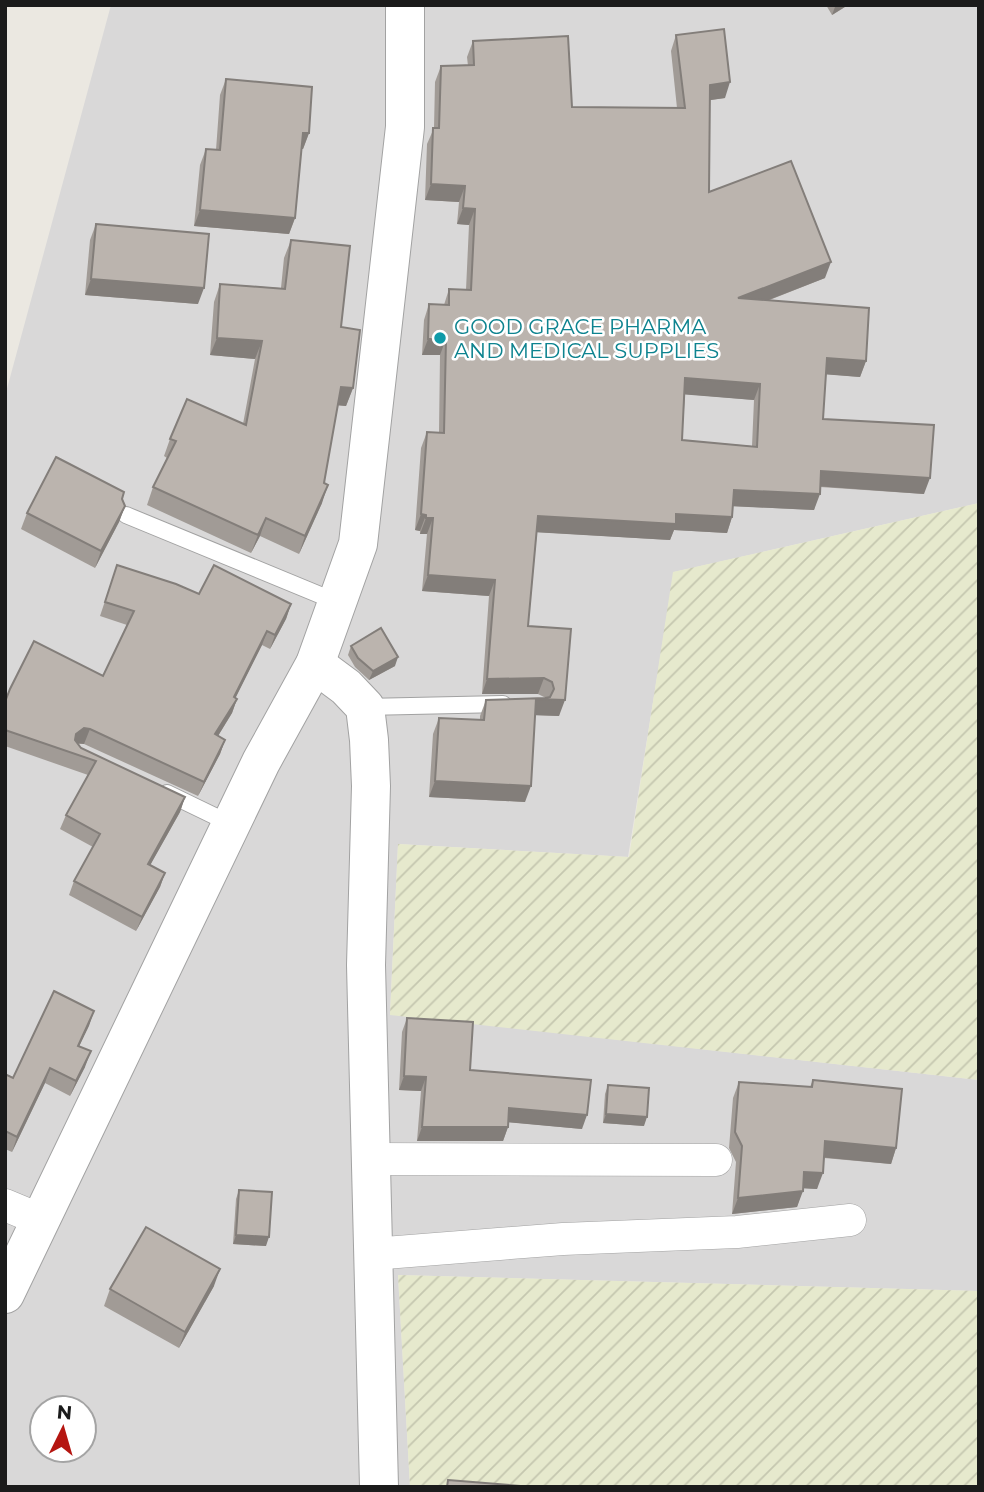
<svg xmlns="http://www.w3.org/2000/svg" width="984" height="1492" font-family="Montserrat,sans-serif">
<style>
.residential{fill:#d9d8d8;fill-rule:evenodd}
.farmland{fill:url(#farmland-furrows)}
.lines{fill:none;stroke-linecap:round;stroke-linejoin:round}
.service-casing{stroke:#a2a2a2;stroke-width:18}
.minor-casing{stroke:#a2a2a2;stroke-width:33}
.tertiary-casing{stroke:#a2a2a2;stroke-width:40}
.service{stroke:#fff;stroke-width:16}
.minor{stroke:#fff;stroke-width:32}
.tertiary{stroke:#fff;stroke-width:38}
.wall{fill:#a19b96;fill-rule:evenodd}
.shaded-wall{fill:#837e7a}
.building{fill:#bbb4ae;stroke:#837e7a;stroke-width:2;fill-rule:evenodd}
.culture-dot{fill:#0f9aa8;stroke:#fff;stroke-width:2.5}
.labels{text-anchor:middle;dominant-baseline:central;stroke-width:5;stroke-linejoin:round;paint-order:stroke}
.culture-label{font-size:21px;fill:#0d838f;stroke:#fff;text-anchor:start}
</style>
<defs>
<pattern id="farmland-furrows" width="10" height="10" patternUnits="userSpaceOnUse" patternTransform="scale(1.75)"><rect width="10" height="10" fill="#e6e9cd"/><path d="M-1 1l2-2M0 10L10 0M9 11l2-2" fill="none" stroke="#c5c7af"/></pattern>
</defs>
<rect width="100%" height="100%" fill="#ebe8e1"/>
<!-- residential -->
<path class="residential" d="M111,5H979V503L674,572L628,857L398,844L390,1014L979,1080V1291L398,1275L410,1487H5V396ZM42,1408H84V1450H42Z"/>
<!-- farmland -->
<g class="farmland">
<path d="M979,503V1080L390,1015L398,844L629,857L673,572Z"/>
<path d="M398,1275L979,1291V1487H410Z"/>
</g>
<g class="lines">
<!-- service casing -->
<g class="service-casing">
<g id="service">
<path d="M126,515L337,602"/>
<path d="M365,707L503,704"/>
<path d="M167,793L231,824"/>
</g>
</g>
<!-- minor casing -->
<g class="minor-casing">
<g id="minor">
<path d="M370,1159L716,1160"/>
<path d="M5,1205L41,1220"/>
<path d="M372,1254L563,1239L737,1232L850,1220"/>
</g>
</g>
<!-- tertiary casing -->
<g class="tertiary-casing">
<g id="tertiary">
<path d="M315,664L346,687L365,707L369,740L371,786L366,965L379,1487"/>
<path d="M5,1294L261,762L315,664L358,544L405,127V5"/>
</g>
</g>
<!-- service -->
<use href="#service" class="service"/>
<!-- minor -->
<use href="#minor" class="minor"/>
<!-- tertiary -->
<use href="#tertiary" class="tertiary"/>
</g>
<!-- wall -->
<g class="wall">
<path d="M826,5H848L832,15Z"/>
<path d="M676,35L725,98L710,100L709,192L825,278L767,301L866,361L860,377L826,374L823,419L924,494L820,487L814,510L733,506L732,517L727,533L674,530L670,540L537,532L528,626L571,629L559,716L535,715L525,802L429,797L433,734L439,718L480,720V716L486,700L546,698L538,694H482L489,596L422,591L427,534H420V531L415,530L421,448L427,432H439L440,355H422L424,320L429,304L444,305L449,289L466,290L469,225L457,224L459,202L425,200L427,144L434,128L435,82L441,66H468L467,57L473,41L572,107L677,108L671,51ZM685,394L754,400L752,446L682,440Z"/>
<path d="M226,79L309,133L303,149H301L295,218L289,234L194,226L200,165L206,149L216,150L220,95Z"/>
<path d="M96,224L198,304L85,295L90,240Z"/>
<path d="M291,240L341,327L353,388L346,406L338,405L324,483L322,503L299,554L260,536L251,553L147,505L153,487L167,458L164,456L170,439L243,424L255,359L210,355L214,302L220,284L281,288L284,258Z"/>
<path d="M122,499L125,506L119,522L95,568L21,529L27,513Z"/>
<path d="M117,565L199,594L291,604L286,619L270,649L262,645L235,698L237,699L232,713L218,736L225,740L220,754L198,796L84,744H77L81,748L185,797L180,812L150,865L165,873L160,887L136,931L69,895L74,881L93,847L60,829L66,815L88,775L5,746V702L103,676L127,625L100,616Z"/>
<path d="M351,646L395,666L369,680L355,667L348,655Z"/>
<path d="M94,1011L79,1046L85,1067L70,1096L45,1083L12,1152L5,1149V1074L13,1078Z"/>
<path d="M407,1018L470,1070L582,1129L508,1122V1127L503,1141H417L421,1091L399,1090L402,1032Z"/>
<path d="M813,1080L896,1148L891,1164L824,1158L817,1189L803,1188L797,1207L732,1214L736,1162L729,1148L733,1098L739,1082L810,1087Z"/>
<path d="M608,1085L644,1126L603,1123L605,1094Z"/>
<path d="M239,1190L266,1246L233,1244L236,1199Z"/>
<path d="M214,1286L179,1348L104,1306L110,1289Z"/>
</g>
<!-- shaded-wall -->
<g class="shaded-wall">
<path d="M838,5H848L832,15L835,7Z"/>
<path d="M730,82L725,98L704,101L710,85Z"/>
<path d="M303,133H309L303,149H297Z"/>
<path d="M431,184L465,186L459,202L425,200Z"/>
<path d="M463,208L475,209L469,225L457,224Z"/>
<path d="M200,210L295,218L289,234L194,226Z"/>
<path d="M831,262L825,278L732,314L738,298Z"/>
<path d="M91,279L204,288L198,304L85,295Z"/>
<path d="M217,338L262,341L255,359L210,355Z"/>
<path d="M428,339H446L440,355H422Z"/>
<path d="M827,358L866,361L860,377L821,374Z"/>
<path d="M685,378L760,384L754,400L679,394Z"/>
<path d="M341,387L353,388L346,406L334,405Z"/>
<path d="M821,471L930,478L924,494L815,486Z"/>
<path d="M328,485L322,503L299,554L305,536Z"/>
<path d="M734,490L820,494L814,510L728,506Z"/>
<path d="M125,506L119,522L95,568L101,551Z"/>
<path d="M421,514L426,515L420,531L415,530Z"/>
<path d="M676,514L732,517L727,533L674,530L670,540L532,532L538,516Z"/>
<path d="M266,518L260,536L251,553L258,535Z"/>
<path d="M426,518H433L427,534H420Z"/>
<path d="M428,575L495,580L489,596L422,591Z"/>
<path d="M291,604L286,619L270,649L275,635Z"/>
<path d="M267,631L262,645L229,711L234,697Z"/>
<path d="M398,657L395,666L369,680L373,671Z"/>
<path d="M544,678L538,694H482L487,679Z"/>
<path d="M237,699L232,713L210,749L215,734Z"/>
<path d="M536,699L565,700L559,716L530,715Z"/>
<path d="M84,728L90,729L84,744L78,743L71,748L76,734Z"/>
<path d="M225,740L220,754L198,796L204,782Z"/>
<path d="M435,781L531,786L525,802L429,797Z"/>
<path d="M185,797L180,812L143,878L148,864Z"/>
<path d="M165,873L160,887L136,931L142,917Z"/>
<path d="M94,1011L89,1026L72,1061L78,1046Z"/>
<path d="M91,1051L85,1067L70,1096L76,1081Z"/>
<path d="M50,1068L45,1083L12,1152L17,1137Z"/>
<path d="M404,1076L426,1077L421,1091L399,1090Z"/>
<path d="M509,1108L587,1115L582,1129L504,1122Z"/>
<path d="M606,1114L647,1117L644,1126L603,1123Z"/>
<path d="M422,1127H508L503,1141H417Z"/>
<path d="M825,1141L896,1148L891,1164L819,1157Z"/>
<path d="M804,1172L823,1173L817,1189L798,1188Z"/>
<path d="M803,1191L797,1207L732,1214L738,1198Z"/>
<path d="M236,1235L269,1237L266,1246L233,1244Z"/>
<path d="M220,1269L214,1286L179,1348L185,1332Z"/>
</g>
<!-- building -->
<g class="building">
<path d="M724,29L730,82L710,85L709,192L791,161L831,262L738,298L869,308L866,361L827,358L823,419L934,425L930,478L821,471L820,494L734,490L732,517L676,514V524L538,516L528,626L571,629L565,700L536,699L531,786L435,781L439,718L484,720L486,700L545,698L550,697L554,689L552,682L544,678L487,679L495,580L428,575L433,518H426V515L421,514L427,432L444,433L446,339H428L429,304L449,305V289L471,290L475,209L463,208L465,186L431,184L433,128H439L441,66L474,65L473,41L568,36L572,107L685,108L676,35ZM685,378L760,384L757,447L682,440Z"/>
<path d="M226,79L312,87L309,133H303L295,218L200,210L206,149L220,150Z"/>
<path d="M96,224L209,234L204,288L91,279Z"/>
<path d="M291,240L350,246L341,327L360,330L353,388L341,387L324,483L328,485L305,536L266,518L258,535L153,487L176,441L170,439L187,399L246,425L262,341L217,338L220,284L285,289Z"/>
<path d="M56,457L124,492L122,499L125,506L101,551L27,513Z"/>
<path d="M117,565L176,584L199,594L214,565L291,604L275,635L267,631L234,697L237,699L215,734L225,740L204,782L90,729L84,728L76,734L75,740L81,748L185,797L148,864L165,873L142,917L74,881L100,834L66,815L96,761L5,730V702L10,689L34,641L103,676L134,611L105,602Z"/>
<path d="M381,628L398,657L373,671L358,658L351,646Z"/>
<path d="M54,991L94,1011L78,1046L91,1051L76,1081L50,1068L17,1137L5,1131V1074L13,1078Z"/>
<path d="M407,1018L473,1022L470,1070L591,1080L587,1115L509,1108L508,1127H422L426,1077L404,1076Z"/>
<path d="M813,1080L902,1089L896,1148L825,1141L823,1173L804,1172L803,1191L738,1198L742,1146L735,1132L739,1082L812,1087Z"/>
<path d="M608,1085L649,1088L647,1117L606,1114Z"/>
<path d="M239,1190L272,1192L269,1237L236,1235Z"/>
<path d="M146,1227L220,1269L185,1332L110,1289Z"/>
<path d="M448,1480L533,1487H447Z"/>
</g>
<!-- markers -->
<circle class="culture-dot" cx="440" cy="338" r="7"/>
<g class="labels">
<!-- culture labels -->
<g class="culture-label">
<text x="454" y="326">GOOD GRACE PHARMA<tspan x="454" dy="24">AND MEDICAL SUPPLIES</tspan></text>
</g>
</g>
<!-- border -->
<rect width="984" height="1492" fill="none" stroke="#1b1b1b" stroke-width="14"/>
<!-- north arrow -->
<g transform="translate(63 1429) rotate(5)"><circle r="33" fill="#ffffff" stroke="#a4a4a4" stroke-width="2"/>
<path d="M0-5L12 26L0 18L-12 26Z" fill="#b51611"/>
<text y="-10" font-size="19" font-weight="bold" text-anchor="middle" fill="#1b1b1b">N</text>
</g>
</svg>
